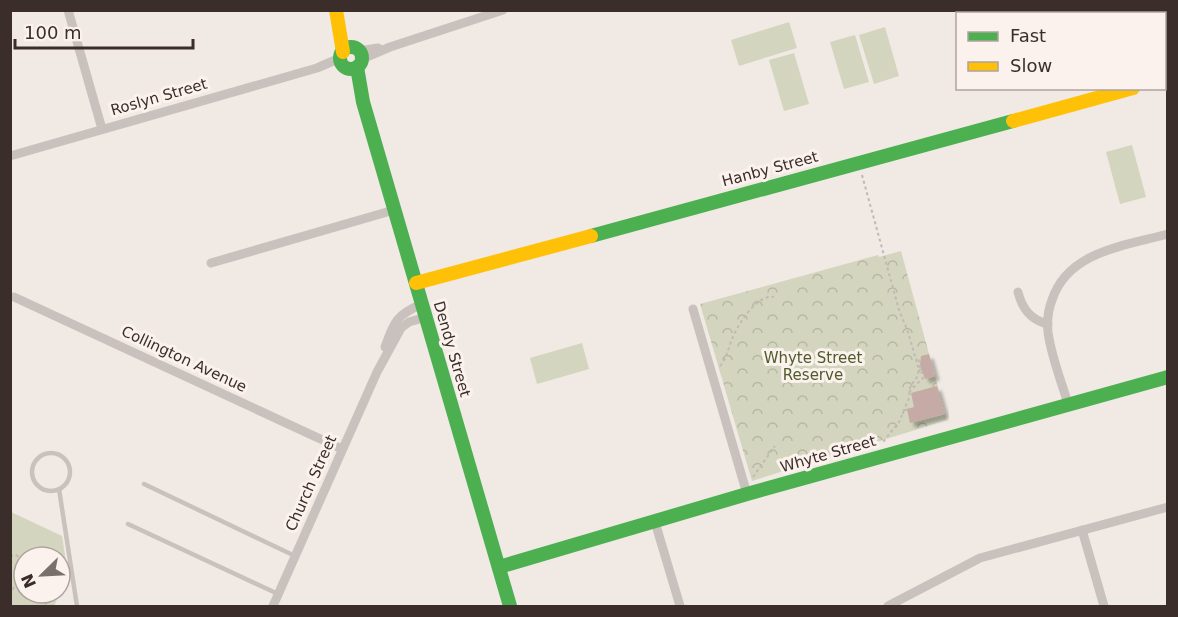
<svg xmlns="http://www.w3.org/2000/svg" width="1178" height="617" font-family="'DejaVu Sans',sans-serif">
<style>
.green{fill:#d4d5be}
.forest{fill:url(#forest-crowns)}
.building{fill:#c5aaa5;filter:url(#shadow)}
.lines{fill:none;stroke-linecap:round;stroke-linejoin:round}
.path{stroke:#c2b9b5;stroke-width:2;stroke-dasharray:3 3;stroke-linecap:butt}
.lane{stroke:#c9c1bd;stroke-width:4.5}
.street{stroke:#c9c1bd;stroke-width:9}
.fast{stroke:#4caf50;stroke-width:14}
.slow{stroke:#ffc107;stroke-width:14}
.labels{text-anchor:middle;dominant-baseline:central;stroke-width:6;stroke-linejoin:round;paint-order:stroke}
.street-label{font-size:15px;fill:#3b2d2a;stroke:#fbf2ed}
.park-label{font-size:15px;fill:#505b2c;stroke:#fbf2ed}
</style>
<defs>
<pattern id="forest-crowns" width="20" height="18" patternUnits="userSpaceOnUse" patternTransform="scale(1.5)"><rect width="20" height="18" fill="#d4d5be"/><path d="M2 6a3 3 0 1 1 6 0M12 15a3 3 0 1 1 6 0" fill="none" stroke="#b7b7a3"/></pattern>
<filter id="shadow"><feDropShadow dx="4.5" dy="4.5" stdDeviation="1.5" flood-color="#0004"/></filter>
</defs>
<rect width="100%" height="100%" fill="#f0e9e4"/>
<!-- green -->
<g class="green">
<path d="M789,22L797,48L739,66L731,40Z"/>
<path d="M885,27L899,76L874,84L859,35Z"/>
<path d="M855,35L869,82L844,89L830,42Z"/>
<path d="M794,53L809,104L784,111L769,60Z"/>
<path d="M1132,145L1146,197L1120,204L1106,152Z"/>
<path d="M582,343L589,369L537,384L530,358Z"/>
<path d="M11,512L62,536L68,575L60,593V557H24V593H60L54,606H11Z"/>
</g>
<!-- forest -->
<path class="forest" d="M901,251L947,420L752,481L700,304L878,255L879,257Z"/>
<!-- building -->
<g class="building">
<path d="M929,354L935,376L925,379L920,365L921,356Z"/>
<path d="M937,386L945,414L910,423L907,409L914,407L911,393Z"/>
</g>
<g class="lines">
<!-- path -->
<g class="path">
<path d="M862,175L899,310L908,332L919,370L917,377L910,387L909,398L899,422L883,442"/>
<path d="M720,366C727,358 728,349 732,339C738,325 756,294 774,297"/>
<path d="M909,392L923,378L918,358H916"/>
<path d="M753,477L775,446"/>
<path d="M10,556L16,555L24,560"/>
<path d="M37,593L48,606"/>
<path d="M10,595L24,567"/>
</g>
<!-- lane -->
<g class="lane">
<circle cx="51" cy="472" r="19"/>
<path d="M144,484L295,556"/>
<path d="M59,489L77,606"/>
<path d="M128,524L278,594"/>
</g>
<!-- street -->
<g class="street">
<path d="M68,10L102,129"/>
<path d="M359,51L378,48"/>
<path d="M362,59L390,47L503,10"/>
<path d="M1164,80L1168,79"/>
<path d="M10,156L317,68L340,58"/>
<path d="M211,263L394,210"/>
<path d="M1018,292C1022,308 1030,320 1048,324"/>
<path d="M14,297L342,449"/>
<path d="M693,309L747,494"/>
<path d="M385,347C394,322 396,315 422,304"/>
<path d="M1068,404C1061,380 1051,356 1048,332C1047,321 1048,310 1052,300C1068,251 1125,246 1168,234"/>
<path d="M655,522L680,606"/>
<path d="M1082,530L1104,606"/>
<path d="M273,606L377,372L401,328L409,322L426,317"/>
<path d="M888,606L980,558L1168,507"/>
</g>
<!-- fast -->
<g class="fast">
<circle cx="351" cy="58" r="11"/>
<path d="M357,67L363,102L510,606"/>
<path d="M591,236L1013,121"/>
<path d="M499,567L747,494L1168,377"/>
</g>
<!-- slow -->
<g class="slow">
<path d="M336,10L343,52"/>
<path d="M1013,121L1133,88"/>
<path d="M416,283L591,236"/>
</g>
</g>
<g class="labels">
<!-- street labels -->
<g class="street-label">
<text transform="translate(159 97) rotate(-16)">Roslyn Street</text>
<text transform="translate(770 169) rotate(-15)">Hanby Street</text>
<text transform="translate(452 349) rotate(74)">Dendy Street</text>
<text transform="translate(184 359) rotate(25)">Collington Avenue</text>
<text transform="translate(828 454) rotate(-16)">Whyte Street</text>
<text transform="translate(311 483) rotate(-66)">Church Street</text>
</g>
<!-- park labels -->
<g class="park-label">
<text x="813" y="358">Whyte Street<tspan x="813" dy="17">Reserve</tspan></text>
</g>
</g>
<!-- border -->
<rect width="1178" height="617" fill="none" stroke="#3b2d2a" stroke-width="24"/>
<!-- legend -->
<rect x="956" y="12" width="210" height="78" fill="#fbf2ed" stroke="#aea39f" stroke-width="1.5"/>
<rect x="968" y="32" width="30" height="9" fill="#4caf50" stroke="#aea39f" stroke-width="1.5"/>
<text x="1010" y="42" font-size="18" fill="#3b2d2a">Fast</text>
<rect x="968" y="62" width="30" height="9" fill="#ffc107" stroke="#aea39f" stroke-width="1.5"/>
<text x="1010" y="72" font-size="18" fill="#3b2d2a">Slow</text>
<!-- north arrow -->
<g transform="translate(42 575) rotate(246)"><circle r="28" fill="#fbf2ed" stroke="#aea39f" stroke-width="1.5"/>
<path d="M0-4.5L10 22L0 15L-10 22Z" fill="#7a6f6b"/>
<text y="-9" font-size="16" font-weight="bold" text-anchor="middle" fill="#3b2d2a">N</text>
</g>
<!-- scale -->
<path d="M15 39v9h178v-9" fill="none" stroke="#3b2d2a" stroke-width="3"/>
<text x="24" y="39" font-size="18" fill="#3b2d2a" stroke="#fbf2ed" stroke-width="4.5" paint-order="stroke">100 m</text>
</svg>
